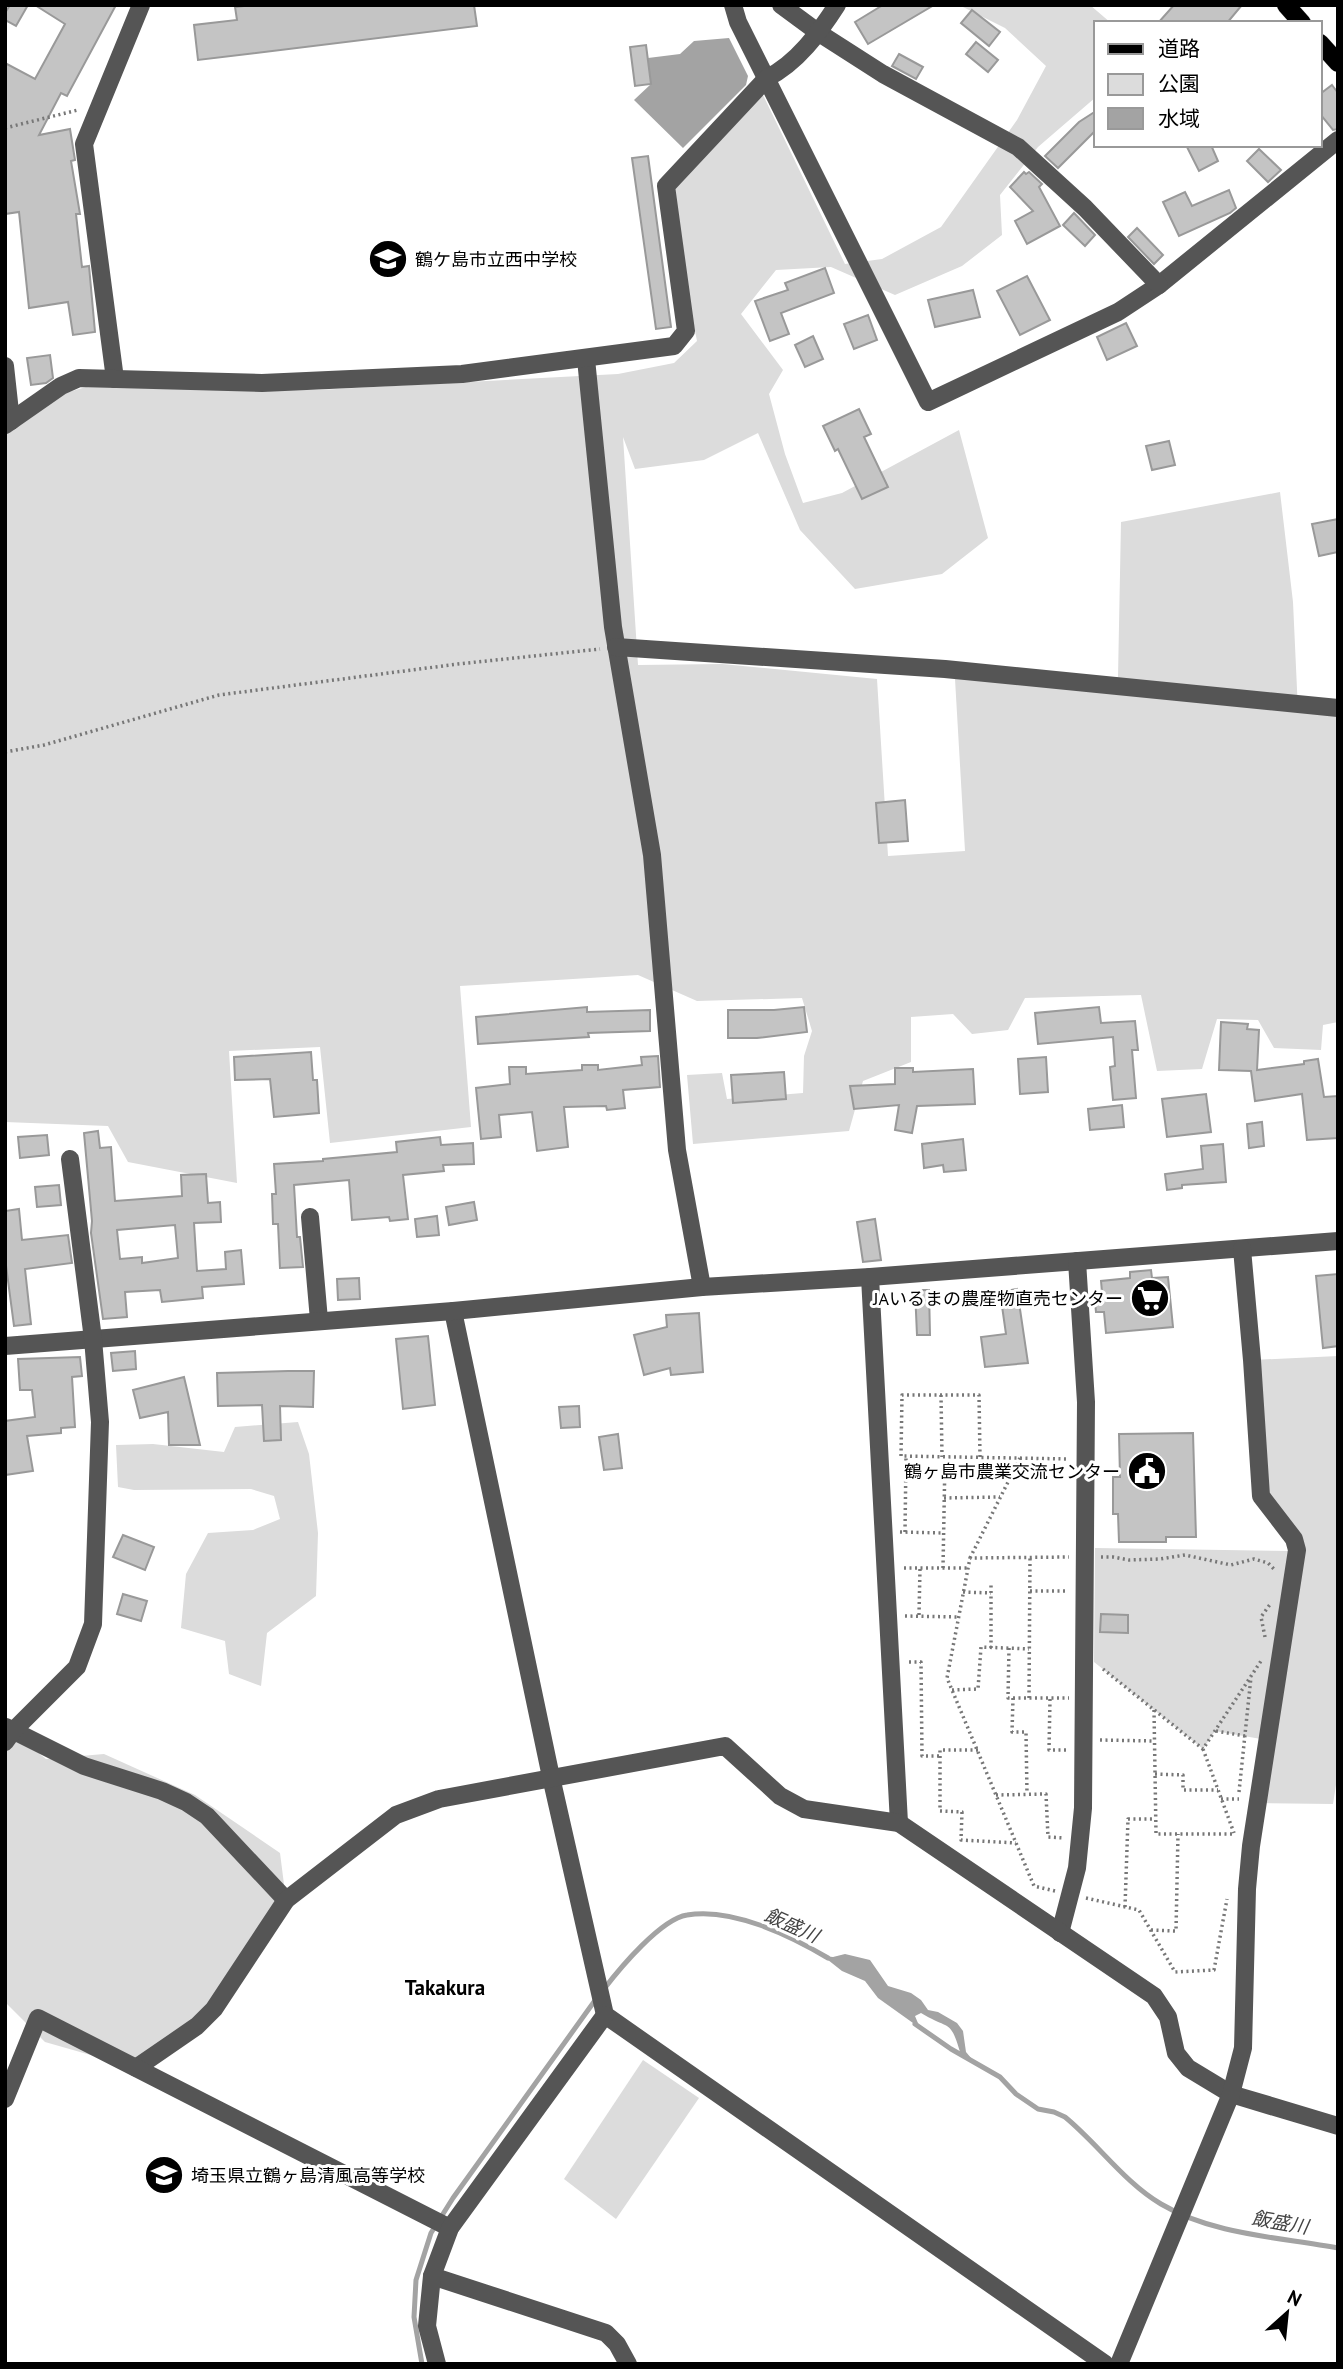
<svg xmlns="http://www.w3.org/2000/svg" width="1343" height="2369" font-family="'PT Sans','Noto Sans JP',sans-serif">
<style>
.green{fill:#dcdcdc}
.water{fill:#a3a3a3}
.lines{fill:none;stroke-linecap:round;stroke-linejoin:round}
.stream{stroke:#a3a3a3;stroke-width:5}
.building{fill:#c4c4c4;stroke:#999;stroke-width:2;fill-rule:evenodd}
.major-casing{stroke:#dbdbdb;stroke-width:19}
.path{stroke:#777;stroke-width:3.5;stroke-dasharray:2 3.5;stroke-linecap:butt}
.minor{stroke:#555;stroke-width:18}
.major{stroke:#000;stroke-width:18}
.labels{text-anchor:middle;dominant-baseline:central;stroke-width:6;stroke-linejoin:round;paint-order:stroke}
.poi-label{font-size:18px;fill:#000;stroke:#fff;text-anchor:start}
.water-label{font-size:19px;font-style:italic;fill:#444;stroke:#fff}
.quarter-label{font-size:21px;font-weight:bold;fill:#000;stroke:#fff}
</style>
<rect width="100%" height="100%" fill="#fff"/>
<!-- green -->
<g class="green">
<path d="M959,5H1090L1111,23H1096V97L1038,147L1000,195L1002,235L962,266L895,295L831,267L776,270L741,314L783,370L769,394L785,454L803,503L842,493L959,430L988,538L942,574L855,589L800,530L758,433L704,460L635,469L623,437L638,665L722,664L877,679L888,856L965,851L955,679L1118,677L1121,522L1280,492L1293,602L1298,711L1338,715V1022L1323,1025L1321,1050L1274,1048L1258,1020L1217,1019L1202,1069L1157,1071L1141,995L1025,998L1008,1030L972,1034L953,1014L911,1017V1062L863,1081L849,1131L693,1144L687,1075L722,1073L727,1099L803,1093L804,1056L812,1031L802,998L697,1001L638,975L460,986L471,1127L330,1143L320,1047L229,1051L237,1183L128,1162L108,1126L5,1122V431L65,393L86,387L318,390L618,374L674,363L697,341L666,186L763,95L845,264L882,259L941,227L1017,120L1046,66L1005,28Z"/>
<path d="M1338,1356V1772L1333,1804L1258,1803L1297,1550L1261,1496L1252,1360Z"/>
<path d="M298,1422L309,1454L318,1533L316,1596L267,1633L261,1686L229,1674L225,1641L181,1628L186,1574L208,1533L253,1530L280,1519L274,1496L251,1489L134,1490L118,1487L116,1445L153,1444L224,1452L235,1427Z"/>
<path d="M1095,1548L1292,1551L1261,1739L1215,1731L1203,1749L1094,1662Z"/>
<path d="M5,1726L46,1759L104,1754L195,1795L280,1853L286,1900L214,2009L136,2068L45,2042L5,2002Z"/>
<path d="M643,2060L699,2098L616,2219L564,2179Z"/>
</g>
<!-- water -->
<g class="water">
<path d="M729,38L748,76L746,85L683,148L634,100L651,84L648,58L680,54L694,41Z"/>
<path d="M845,1954L870,1960L888,1986L911,1993L921,2000L928,2010L938,2012L957,2023L963,2031L966,2052L976,2064L961,2055C950,2018 951,2031 921,2013L915,2016L920,2028L878,1998L865,1981L842,1971L823,1956L833,1957Z"/>
</g>
<g class="lines">
<!-- stream -->
<g class="stream">
<path d="M604,1989C620,1968 661,1919 687,1915C732,1907 791,1936 828,1958"/>
<path d="M915,2024L951,2049L1000,2077L1016,2094L1038,2109L1054,2112L1065,2117C1098,2144 1124,2182 1161,2204C1213,2235 1279,2237 1338,2248"/>
<path d="M422,2364L414,2317L416,2280L431,2233L453,2198L596,1999"/>
</g>
</g>
<!-- building -->
<g class="building">
<path d="M10,5H28L16,26L5,20V13Z"/>
<path d="M35,5H116L67,96L61,93L39,135L70,129L75,160L71,161L80,214H76L82,267L89,266L95,332L73,335L68,302L29,308L19,212L5,214V63L35,79L65,24Z"/>
<path d="M253,5H474L477,26L198,60L194,25L237,20L235,7Z"/>
<path d="M883,5H934L868,44L855,22Z"/>
<path d="M1174,5H1242L1227,23H1158Z"/>
<path d="M972,10L1000,32L989,46L961,23Z"/>
<path d="M976,42L998,60L988,72L966,54Z"/>
<path d="M646,45L651,84L635,86L630,47Z"/>
<path d="M899,54L923,67L916,79L892,66Z"/>
<path d="M1332,85L1338,93V129L1333,130L1320,114V94Z"/>
<path d="M1096,111V130L1058,168L1045,156L1079,122Z"/>
<path d="M1186,145H1211L1218,161L1199,171Z"/>
<path d="M1259,149L1281,170L1268,182L1247,161Z"/>
<path d="M648,156L671,327L656,329L632,158Z"/>
<path d="M1024,172L1026,174L1029,172L1042,184L1039,187L1060,226L1027,244L1015,221L1033,211L1010,187Z"/>
<path d="M1229,190L1236,208L1230,213L1179,236L1163,202L1185,192L1192,206Z"/>
<path d="M1074,213L1095,235L1085,246L1063,225Z"/>
<path d="M1137,228L1163,255L1154,264L1128,237Z"/>
<path d="M825,268L834,293L781,313L789,334L770,341L755,301L788,290L785,283Z"/>
<path d="M1027,276L1050,320L1020,335L997,291Z"/>
<path d="M973,290L980,317L935,327L928,300Z"/>
<path d="M868,315L877,340L854,349L844,324Z"/>
<path d="M1126,323L1137,346L1107,360L1097,337Z"/>
<path d="M813,336L823,359L805,367L795,345Z"/>
<path d="M50,355L53,378L46,383L31,385L27,358Z"/>
<path d="M859,409L871,434L864,437L888,487L862,499L838,449L835,451L823,426Z"/>
<path d="M1169,441L1175,465L1152,470L1146,446Z"/>
<path d="M1338,519V552L1319,556L1312,524Z"/>
<path d="M905,800L908,841L879,843L876,803Z"/>
<path d="M587,1007V1012L650,1010V1031L588,1033L589,1037L478,1044L476,1017Z"/>
<path d="M804,1007L807,1032L757,1038H728V1010H774Z"/>
<path d="M1099,1007L1101,1023L1135,1021L1138,1050H1132L1136,1098L1113,1100L1110,1067L1115,1066L1113,1037L1038,1044L1035,1013Z"/>
<path d="M1221,1022L1248,1024L1247,1029L1259,1030L1257,1070L1304,1064V1061L1318,1059L1324,1097L1338,1096V1138L1307,1140L1302,1094L1255,1101L1251,1071L1219,1070Z"/>
<path d="M311,1052L313,1080H317L319,1113L274,1117L270,1079L235,1080L234,1057Z"/>
<path d="M658,1056L660,1087L623,1090L625,1108L607,1110L606,1106L564,1107L568,1147L537,1151L532,1112L499,1115L501,1137L481,1139L476,1088L510,1084L509,1067H526V1074L582,1070V1065H598V1070L642,1065L641,1057Z"/>
<path d="M1046,1057L1048,1092L1020,1094L1018,1059Z"/>
<path d="M895,1068H913V1072L973,1069L975,1104L917,1106L912,1133L895,1130L899,1105L854,1109L850,1086L895,1084Z"/>
<path d="M784,1072L786,1099L733,1103L731,1075Z"/>
<path d="M1206,1094L1211,1132L1167,1137L1162,1099Z"/>
<path d="M1122,1105L1124,1127L1090,1130L1088,1109Z"/>
<path d="M1262,1122L1264,1146L1249,1148L1247,1124Z"/>
<path d="M98,1131L100,1148L111,1147L115,1201L182,1196L181,1175L206,1174L208,1203L220,1202L221,1222L194,1223L197,1271L226,1269L225,1252L241,1250L244,1284L202,1287L203,1298L162,1302L160,1290L125,1292L127,1317L103,1319L91,1233L92,1221L84,1133ZM175,1225L178,1258L142,1263V1257L120,1259L117,1230Z"/>
<path d="M47,1135L49,1155L20,1158L18,1137Z"/>
<path d="M440,1137L441,1145L473,1143L474,1164L443,1165L444,1171L403,1175L408,1219L390,1221L389,1217L352,1220L349,1180L294,1185L297,1237H300L303,1267L280,1268L278,1224H273L272,1194H276L274,1164L323,1161V1159L397,1152L396,1142Z"/>
<path d="M963,1139L966,1170L944,1172L943,1165L924,1168L922,1144Z"/>
<path d="M1223,1144L1226,1182L1182,1185V1188L1167,1190L1165,1174L1203,1169L1201,1146Z"/>
<path d="M59,1185L61,1205L37,1207L35,1187Z"/>
<path d="M474,1202L477,1220L449,1225L446,1207Z"/>
<path d="M19,1209L22,1240L68,1235L72,1263L25,1269L31,1324L14,1326L5,1258V1211Z"/>
<path d="M437,1216L439,1235L417,1237L415,1219Z"/>
<path d="M875,1219L881,1260L863,1262L857,1222Z"/>
<path d="M1151,1270L1152,1278L1168,1277L1173,1327L1106,1333L1104,1312H1096L1094,1292H1102L1101,1281L1130,1278V1272Z"/>
<path d="M1338,1274V1346L1323,1348L1316,1276Z"/>
<path d="M359,1278L360,1299L338,1300L337,1279Z"/>
<path d="M1017,1289L1028,1363L985,1367L981,1337L1006,1334L1000,1292Z"/>
<path d="M915,1290H929L930,1335H917Z"/>
<path d="M699,1313L703,1372L671,1375L670,1368L644,1375L634,1335L667,1327L666,1315Z"/>
<path d="M428,1336L435,1405L403,1409L396,1339Z"/>
<path d="M135,1351L136,1369L113,1371L111,1353Z"/>
<path d="M80,1357L82,1376L72,1377L75,1427L61,1428V1433L27,1436L33,1471L5,1475V1421L35,1417L32,1390H20L18,1359Z"/>
<path d="M288,1371H314L313,1407L280,1406L281,1440L264,1441L262,1405L218,1406L217,1373Z"/>
<path d="M184,1377L200,1445H169L168,1412L140,1418L133,1390Z"/>
<path d="M579,1406L580,1427L561,1428L559,1407Z"/>
<path d="M1193,1433L1196,1537H1166V1542H1119L1118,1514H1113V1477H1120L1119,1434Z"/>
<path d="M618,1434L622,1468L604,1470L599,1437Z"/>
<path d="M123,1535L154,1547L145,1570L113,1557Z"/>
<path d="M123,1594L147,1601L141,1621L117,1614Z"/>
<path d="M1101,1614L1128,1615V1633L1100,1632Z"/>
</g>
<g class="lines">
<!-- major casing -->
<g class="major-casing">
<g id="major">
<path d="M1286,5L1302,23"/>
<path d="M1320,43L1338,63"/>
</g>
</g>
<!-- path -->
<g class="path">
<path d="M5,128L78,110"/>
<path d="M5,752L44,745L219,695L458,664L600,649"/>
<path d="M941,1395L942,1457"/>
<path d="M980,1457L979,1395H902L901,1456L1069,1459"/>
<path d="M944,1498L1000,1497"/>
<path d="M900,1532L944,1533"/>
<path d="M905,1532L906,1457"/>
<path d="M1101,1557H1113L1129,1560L1160,1559L1185,1555L1231,1565L1254,1559L1268,1563L1275,1570"/>
<path d="M970,1558L1020,1458"/>
<path d="M904,1568H968"/>
<path d="M943,1568L945,1458"/>
<path d="M1030,1591H1066"/>
<path d="M963,1592L991,1593"/>
<path d="M919,1615L920,1568"/>
<path d="M905,1616L958,1617"/>
<path d="M1265,1637L1261,1617L1271,1603"/>
<path d="M991,1648V1584"/>
<path d="M1009,1648L1008,1698H1069"/>
<path d="M909,1662H921L922,1756H940"/>
<path d="M1103,1669L1203,1749L1261,1661"/>
<path d="M952,1690L978,1689L981,1647L1029,1649"/>
<path d="M1013,1698L1012,1732H1026L1027,1794"/>
<path d="M1029,1698L1030,1557"/>
<path d="M1050,1699L1049,1750H1067"/>
<path d="M1154,1710L1156,1834H1234"/>
<path d="M1216,1731L1245,1736"/>
<path d="M1100,1740L1154,1741"/>
<path d="M1203,1749L1234,1833"/>
<path d="M978,1750H940V1811L962,1812L961,1840L1016,1843"/>
<path d="M1155,1774L1183,1775V1790H1218"/>
<path d="M1239,1792L1251,1677"/>
<path d="M996,1795L1046,1794L1048,1837L1064,1838"/>
<path d="M1221,1799H1239"/>
<path d="M1055,1891L1034,1886L947,1678L970,1558L1069,1557"/>
<path d="M1086,1898L1139,1910L1175,1972L1214,1970L1227,1899"/>
<path d="M1125,1907L1128,1819H1155"/>
<path d="M1151,1930L1176,1931L1178,1834"/>
</g>
<!-- minor -->
<g class="minor">
<path d="M733,5L738,22L928,402L1118,312L1159,285L1338,140"/>
<path d="M781,5L819,33L883,74L1018,147L1085,208L1159,285"/>
<path d="M586,359L613,627L652,855L677,1150L702,1287"/>
<path d="M5,366L11,421"/>
<path d="M115,379L84,144L141,5"/>
<path d="M5,425L61,386L79,378L262,383L462,374L674,346L686,331L666,186L767,78C797,63 819,33 837,5"/>
<path d="M616,647L945,669L1338,708"/>
<path d="M310,1217L319,1320"/>
<path d="M870,1277L899,1823"/>
<path d="M453,1311L551,1777L605,2015L1105,2364"/>
<path d="M5,1346L453,1311L702,1287L870,1277L1338,1241"/>
<path d="M6,1727L84,1766L162,1791L186,1802L207,1816L286,1900"/>
<path d="M5,1742L13,1731L77,1667L93,1624L100,1422L93,1339L70,1159"/>
<path d="M1060,1933L1077,1868L1083,1808L1086,1402L1077,1261"/>
<path d="M136,2068L197,2026L214,2009L286,1900L396,1815L439,1799L725,1746L780,1796L804,1809L899,1823L1154,1996L1168,2017L1176,2053L1188,2068L1231,2094L1338,2126"/>
<path d="M5,2099L38,2018L450,2228"/>
<path d="M432,2276L606,2333L617,2344L628,2364"/>
<path d="M437,2364L427,2326L432,2276L450,2228L605,2015"/>
<path d="M1119,2364L1231,2094L1243,2048L1247,1889L1251,1846L1297,1550L1294,1539L1261,1496L1252,1360L1242,1249"/>
</g>
<!-- major -->
<use href="#major" class="major"/>
</g>
<!-- icons -->
<defs>
<g id="school-disc" transform="scale(2.0125)"><circle r="9.5" fill="#000" stroke="#fff"/><path d="M0-5L7-2L0 1L-7-2ZM-4 1L0 2.5L4 1V4Q0 6-4 4Z" fill="#fff"/></g>
<g id="supermarket-disc" transform="scale(2.0125)"><circle r="9.5" fill="#000" stroke="#fff"/><path d="M-6-5.5h2.5l.6 2H6L4.5 2H-2.5L-4.4-4H-6ZM-1.5 3.2a1.3 1.3 0 1 0 .1 0ZM3 3.2a1.3 1.3 0 1 0 .1 0Z" fill="#fff"/></g>
<g id="civic-disc" transform="scale(2.0125)"><circle r="9.5" fill="#000" stroke="#fff"/><path d="M-.6-6.5H3V-4.5H.6V-3L4-1V1h2V6H-6V1h2V-1L-.6-3ZM-1.2 2.5V6h2.4V2.5Z" fill="#fff"/></g>
</defs>
<g fill-rule="evenodd">
<use href="#school-disc" x="388" y="259"/>
<use href="#supermarket-disc" x="1150" y="1298"/>
<use href="#civic-disc" x="1147" y="1471"/>
<use href="#school-disc" x="164" y="2175"/>
</g>
<g class="labels">
<!-- poi labels -->
<g class="poi-label">
<text x="415" y="259">鶴ケ島市立西中学校</text>
<text x="1123" y="1298" text-anchor="end">JAいるまの農産物直売センター</text>
<text x="1120" y="1471" text-anchor="end">鶴ヶ島市農業交流センター</text>
<text x="191" y="2175">埼玉県立鶴ヶ島清風高等学校</text>
</g>
<!-- water labels -->
<g class="water-label">
<text transform="translate(792 1925) rotate(24)">飯盛川</text>
<text transform="translate(1280 2222) rotate(10)">飯盛川</text>
</g>
<!-- quarter labels -->
<g class="quarter-label">
<text x="445" y="1987">Takakura</text>
</g>
</g>
<!-- border -->
<rect width="1343" height="2369" fill="none" stroke="#000000" stroke-width="14"/>
<!-- legend -->
<rect x="1094" y="21" width="228" height="126" fill="#ffffff" stroke="#999999" stroke-width="2"/>
<rect x="1108" y="44" width="35" height="10" fill="#000000" stroke="#999999" stroke-width="2"/>
<text x="1158" y="56" font-size="21" fill="#000000">道路</text>
<rect x="1108" y="74" width="35" height="21" fill="#dcdcdc" stroke="#999999" stroke-width="2"/>
<text x="1158" y="91" font-size="21" fill="#000000">公園</text>
<rect x="1108" y="108" width="35" height="21" fill="#a3a3a3" stroke="#999999" stroke-width="2"/>
<text x="1158" y="126" font-size="21" fill="#000000">水域</text>
<!-- north arrow -->
<g transform="translate(1287 2313) rotate(27)" stroke="#ffffff" stroke-width="5" paint-order="stroke">
<path d="M0-5L12 26L0 18L-12 26Z" fill="#000000"/>
<text y="-10" font-size="19" font-weight="bold" text-anchor="middle" fill="#000000">N</text>
</g>
</svg>
